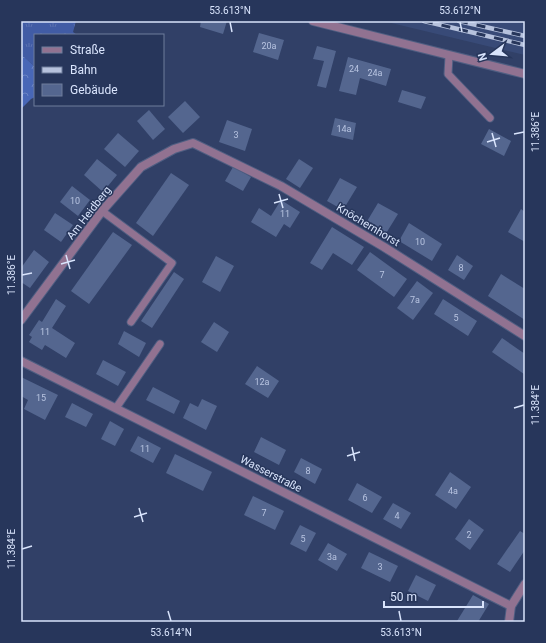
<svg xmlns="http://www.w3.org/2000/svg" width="546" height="643" font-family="Roboto,sans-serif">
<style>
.built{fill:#384a77}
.grass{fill:url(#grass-tufts)}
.forest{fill:url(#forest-crowns)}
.building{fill:#54668f}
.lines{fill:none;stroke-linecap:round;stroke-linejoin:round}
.service-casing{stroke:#4f5e82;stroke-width:9}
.minor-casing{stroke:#4f5e82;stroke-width:10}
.tertiary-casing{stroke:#4f5e82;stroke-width:10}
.service{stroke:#917291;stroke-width:7}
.minor{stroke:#917291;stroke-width:8}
.tertiary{stroke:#917291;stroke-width:8}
.rail-casing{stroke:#b6c2dd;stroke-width:4.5}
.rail{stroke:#27365b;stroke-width:3;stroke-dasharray:9;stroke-linecap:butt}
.ticks{fill:none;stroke:#d9e4fc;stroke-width:1.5}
.labels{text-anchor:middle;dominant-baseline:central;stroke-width:3;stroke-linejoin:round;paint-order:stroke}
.number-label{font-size:9px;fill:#b8c4e1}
.street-label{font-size:11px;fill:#d9e4fc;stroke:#27365b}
.neatline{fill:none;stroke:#d9e4fc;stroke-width:1.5}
.ticks-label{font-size:10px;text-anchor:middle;fill:#d9e4fc}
</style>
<defs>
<pattern id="grass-tufts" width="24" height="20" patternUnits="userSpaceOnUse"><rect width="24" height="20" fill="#415ca5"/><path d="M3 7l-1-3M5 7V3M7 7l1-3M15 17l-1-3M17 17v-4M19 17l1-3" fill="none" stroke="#5c73b2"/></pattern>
<pattern id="forest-crowns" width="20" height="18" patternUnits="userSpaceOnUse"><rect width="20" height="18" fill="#4867b7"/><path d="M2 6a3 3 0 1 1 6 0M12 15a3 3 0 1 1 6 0" fill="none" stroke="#6a84c5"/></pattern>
</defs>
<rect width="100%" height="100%" fill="#314067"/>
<!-- built -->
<path class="built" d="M383,21H514L525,24V55Z"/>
<!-- grass -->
<path class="grass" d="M21,21H76L73,32L77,35H35V67L21,54Z"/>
<!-- forest -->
<path class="forest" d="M21,54L35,67V97L31,99L21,109Z"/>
<!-- building -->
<g class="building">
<path d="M201,21H227L223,34L200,27Z"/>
<path d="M259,33L284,40L278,60L253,52Z"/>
<path d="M317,46L336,51L326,88L317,86L324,61L313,59Z"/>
<path d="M348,57L391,69L386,86L360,78L356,95L339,91Z"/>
<path d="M402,90L426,97L421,109L398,102Z"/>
<path d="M185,101L200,117L183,133L168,117Z"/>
<path d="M149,110L165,129L153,140L137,121Z"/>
<path d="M335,118L356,123L353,140L331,135Z"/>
<path d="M227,120L252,129L245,151L219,142Z"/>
<path d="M489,129L511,141L504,156L481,144Z"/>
<path d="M118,133L139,151L125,167L104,149Z"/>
<path d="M97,159L117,175L103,192L84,175Z"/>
<path d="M299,159L313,168L300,188L286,179Z"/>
<path d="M233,167L251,177L243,191L225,181Z"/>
<path d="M171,173L189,185L153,236L136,223Z"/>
<path d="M340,178L357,187L343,210L327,201Z"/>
<path d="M72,186L90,200L78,216L60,202Z"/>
<path d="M281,200L300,212L290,228L284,224L276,237L251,222L259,208L271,216Z"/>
<path d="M378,203L398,214L385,235L366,223Z"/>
<path d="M521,209L525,212V242L508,232Z"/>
<path d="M55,213L73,225L61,242L44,230Z"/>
<path d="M409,223L442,244L432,261L399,241Z"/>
<path d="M332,227L364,247L352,265L333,253L322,270L310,263Z"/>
<path d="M113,232L132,245L89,304L71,291Z"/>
<path d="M34,250L49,262L30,288L21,282V268Z"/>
<path d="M370,252L407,279L394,297L357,270Z"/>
<path d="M457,255L473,266L464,280L448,270Z"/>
<path d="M216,256L234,266L220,292L202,282Z"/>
<path d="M174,272L184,279L152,328L141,321Z"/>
<path d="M501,274L525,289V320L488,296Z"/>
<path d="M417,281L433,293L413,320L397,308Z"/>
<path d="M56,299L66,306L52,328L75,343L66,358L45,345L42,350L29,342L32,337L29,335L39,320L42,322Z"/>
<path d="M443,299L477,321L468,336L434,314Z"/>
<path d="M214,322L229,332L217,352L201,342Z"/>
<path d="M124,331L146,343L139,357L118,344Z"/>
<path d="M502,338L525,354V372L524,374L492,352Z"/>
<path d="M103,360L126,372L118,386L96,374Z"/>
<path d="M257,366L279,381L268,398L245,384Z"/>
<path d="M21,377L58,395L45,420L24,409L28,400L21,396Z"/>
<path d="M153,387L180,401L174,414L146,400Z"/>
<path d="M202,399L217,406L206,430L183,418L190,403L198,407Z"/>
<path d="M72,403L93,414L86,427L65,417Z"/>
<path d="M110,421L124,429L115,446L101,439Z"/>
<path d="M138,436L161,448L153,463L130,451Z"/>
<path d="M261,437L286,450L279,465L254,452Z"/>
<path d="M175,454L212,472L203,491L166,473Z"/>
<path d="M301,458L322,469L315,484L294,472Z"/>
<path d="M450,472L471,487L456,509L435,495Z"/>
<path d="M357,483L382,497L372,513L348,500Z"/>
<path d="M253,496L284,511L275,530L244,515Z"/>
<path d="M393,503L411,513L401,529L383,519Z"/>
<path d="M469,519L484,530L470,550L455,539Z"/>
<path d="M300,525L316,533L306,552L290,544Z"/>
<path d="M520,531L525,534V550L510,572L497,564Z"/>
<path d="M328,543L347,554L337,571L318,560Z"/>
<path d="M369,552L398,566L390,582L361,568Z"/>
<path d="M416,575L436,585L428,601L408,591Z"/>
<path d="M473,595L489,604L478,622H458L457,621Z"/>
</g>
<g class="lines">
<!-- service casing -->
<g class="service-casing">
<g id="service">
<path d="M449,56L448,74L490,118"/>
<path d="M102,211L172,263L131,322"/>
<path d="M116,408L160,344"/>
</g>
</g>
<!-- minor casing -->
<g class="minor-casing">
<g id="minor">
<path d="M21,320L102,211L141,167L174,149L193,143L281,186L384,247L525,336"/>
<path d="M21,361L511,606"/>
<path d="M509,622L511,606L525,584"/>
</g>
</g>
<!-- tertiary casing -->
<g class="tertiary-casing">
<path id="tertiary" d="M313,21L525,74"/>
</g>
<!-- service -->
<use href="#service" class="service"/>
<!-- minor -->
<use href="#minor" class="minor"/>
<!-- tertiary -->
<use href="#tertiary" class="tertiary"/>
<!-- rail casing -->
<g class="rail-casing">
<g id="rail">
<path d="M424,21L525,45"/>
<path d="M459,21L525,36"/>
</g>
</g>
<!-- rail -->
<use href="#rail" class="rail"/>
</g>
<!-- ticks -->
<path class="ticks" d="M230,22L232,32M460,22L462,32M492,133L496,147M514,134L524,132M487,142L500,138M279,194L283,208M274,203L288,199M66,255L70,269M61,264L75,260M22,275L32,273M514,408L524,405M352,447L355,461M347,456L360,452M139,508L143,522M134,517L147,513M22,549L32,546M168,611L171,621M399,611L401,621"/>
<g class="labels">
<!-- number labels -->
<g class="number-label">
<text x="269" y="46">20a</text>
<text x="354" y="69">24</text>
<text x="375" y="73">24a</text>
<text x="344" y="129">14a</text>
<text x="236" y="135">3</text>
<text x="75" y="201">10</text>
<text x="285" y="214">11</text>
<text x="420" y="242">10</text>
<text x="461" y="268">8</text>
<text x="382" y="275">7</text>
<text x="415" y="300">7a</text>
<text x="456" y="318">5</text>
<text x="45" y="332">11</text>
<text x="262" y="382">12a</text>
<text x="41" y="398">15</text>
<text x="145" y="449">11</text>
<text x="308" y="471">8</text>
<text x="453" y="491">4a</text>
<text x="365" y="498">6</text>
<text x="264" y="513">7</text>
<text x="397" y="516">4</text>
<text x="469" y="535">2</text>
<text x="303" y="539">5</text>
<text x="332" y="557">3a</text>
<text x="380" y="567">3</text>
</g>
<!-- street labels -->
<g class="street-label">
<text transform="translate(89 213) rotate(-52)">Am Heidberg</text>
<text transform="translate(368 225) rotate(31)">Knöchernhorst</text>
<text transform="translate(271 474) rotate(27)">Wasserstraße</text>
</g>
</g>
<!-- border -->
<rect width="546" height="643" fill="none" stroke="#27365b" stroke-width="44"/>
<!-- legend -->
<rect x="34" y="34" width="130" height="72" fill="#27365b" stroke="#6e7c9b"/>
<rect x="42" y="47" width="20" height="6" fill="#917291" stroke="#6e7c9b"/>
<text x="70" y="54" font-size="12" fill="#d9e4fc">Straße</text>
<rect x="42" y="67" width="20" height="6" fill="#b6c2dd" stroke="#6e7c9b"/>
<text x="70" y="74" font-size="12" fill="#d9e4fc">Bahn</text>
<rect x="42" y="84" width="20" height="12" fill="#54668f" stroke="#6e7c9b"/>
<text x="70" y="94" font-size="12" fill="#d9e4fc">Gebäude</text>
<!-- north arrow -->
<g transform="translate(492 54) rotate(254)" stroke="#27365b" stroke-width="3" paint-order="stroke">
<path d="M0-3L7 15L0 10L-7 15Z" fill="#d9e4fc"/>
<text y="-6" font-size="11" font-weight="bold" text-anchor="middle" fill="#d9e4fc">N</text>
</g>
<!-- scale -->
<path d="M384 601v6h99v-6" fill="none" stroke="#d9e4fc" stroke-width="2"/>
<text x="390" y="601" font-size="12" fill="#d9e4fc" stroke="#27365b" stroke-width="3" paint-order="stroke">50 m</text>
<rect x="22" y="22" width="502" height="599" class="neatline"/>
<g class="ticks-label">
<text x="230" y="14">53.613°N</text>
<text x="460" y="14">53.612°N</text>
<text transform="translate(535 132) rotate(-90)" y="4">11.386°E</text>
<text transform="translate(11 275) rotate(-90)" y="4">11.386°E</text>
<text transform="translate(535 405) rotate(-90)" y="4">11.384°E</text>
<text transform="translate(11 549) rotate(-90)" y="4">11.384°E</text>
<text x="171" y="636">53.614°N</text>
<text x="401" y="636">53.613°N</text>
</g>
</svg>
